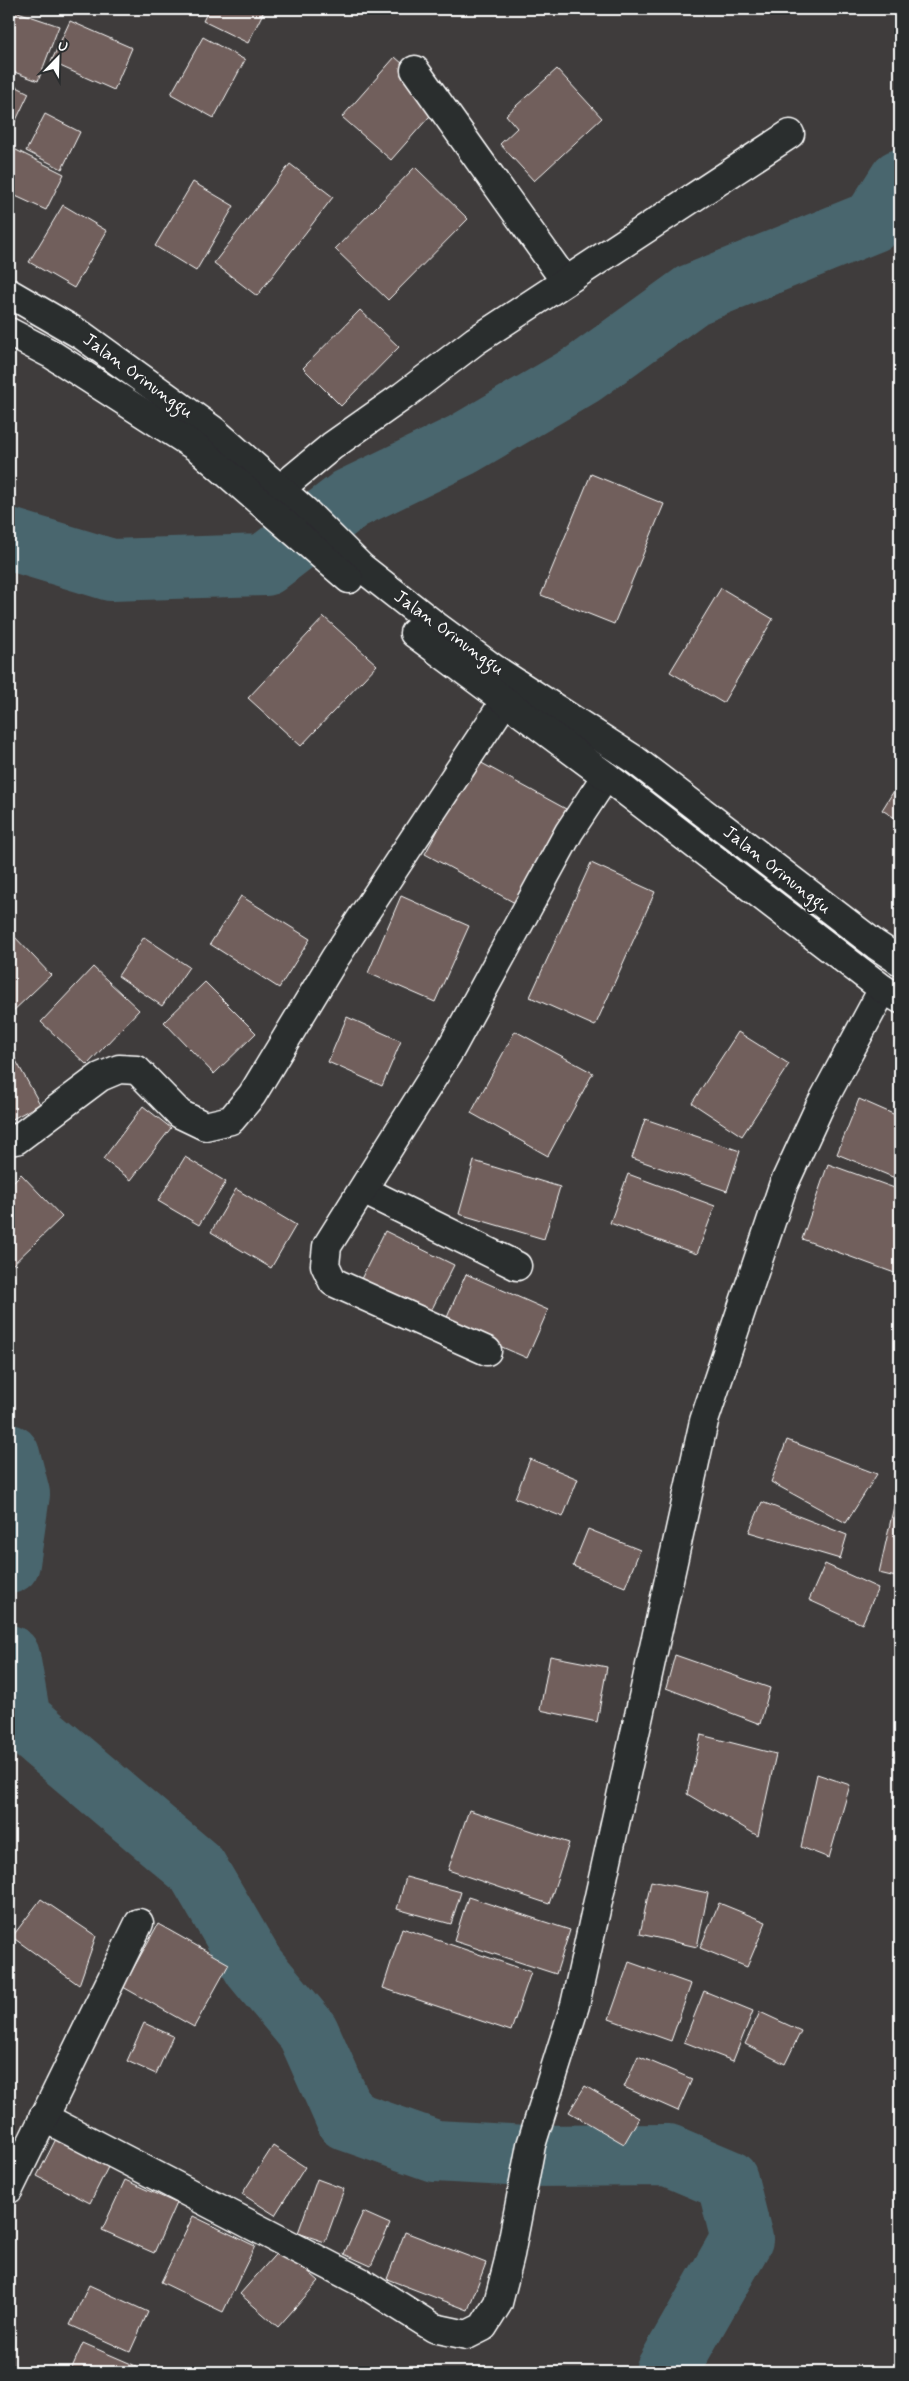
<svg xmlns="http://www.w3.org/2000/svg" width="909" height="2381" font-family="Mynerve,sans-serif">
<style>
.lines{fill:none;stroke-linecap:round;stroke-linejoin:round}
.river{stroke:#4a666e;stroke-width:62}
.building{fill:#715f5b;stroke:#fff}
.minor-casing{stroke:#fff;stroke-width:31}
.tertiary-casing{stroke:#fff;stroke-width:31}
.minor{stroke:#2a2d2e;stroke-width:28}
.tertiary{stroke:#2a2d2e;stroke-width:28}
.labels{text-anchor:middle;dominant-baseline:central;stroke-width:4;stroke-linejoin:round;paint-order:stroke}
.street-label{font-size:18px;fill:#fff;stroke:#2a2d2e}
</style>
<rect width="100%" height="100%" fill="#3f3c3c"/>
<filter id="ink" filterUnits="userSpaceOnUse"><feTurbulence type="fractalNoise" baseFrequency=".02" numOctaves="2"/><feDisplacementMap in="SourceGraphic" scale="10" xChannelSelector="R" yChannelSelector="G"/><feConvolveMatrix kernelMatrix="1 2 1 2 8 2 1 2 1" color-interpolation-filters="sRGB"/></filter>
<g filter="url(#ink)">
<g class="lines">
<!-- river -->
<g class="river">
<path d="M9,539L111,570L265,565L350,499L462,445L583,374L692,295L874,221L900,180"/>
<path d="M9,1455L19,1494L9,1563"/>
<path d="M9,1656L20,1719L197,1869L254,1967L308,2032L347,2120L435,2151L527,2156L668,2155L727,2180L742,2239L666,2372"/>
</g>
</g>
<!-- building -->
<g class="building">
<path d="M9,9L59,26L38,81L9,70Z"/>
<path d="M209,9H265L248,43L203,21Z"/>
<path d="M70,21L132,48L114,90L51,62Z"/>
<path d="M203,37L245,60L214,118L171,94Z"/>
<path d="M395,57L444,100L391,160L342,117Z"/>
<path d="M557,69L602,118L534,181L500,144L517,128L506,115Z"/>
<path d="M9,83L29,93L9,135Z"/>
<path d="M45,114L80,132L62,169L26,151Z"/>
<path d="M14,149L64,174L46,210L9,193V159Z"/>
<path d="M290,164L333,197L257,296L214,263Z"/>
<path d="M415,167L468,219L388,300L335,249Z"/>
<path d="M193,182L234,206L196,271L155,246Z"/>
<path d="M63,205L107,231L74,288L29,262Z"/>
<path d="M360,310L399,347L341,406L303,368Z"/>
<path d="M591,474L664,504L614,624L541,595Z"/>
<path d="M721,588L773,619L723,703L670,672Z"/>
<path d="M324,617L377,665L301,746L248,698Z"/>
<path d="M476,760L566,809L515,903L425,854Z"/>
<path d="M900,781V821L882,810Z"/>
<path d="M591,863L655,892L595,1026L530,997Z"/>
<path d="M241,896L310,939L279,988L210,944Z"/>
<path d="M401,896L469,926L435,1002L368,973Z"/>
<path d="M13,935L51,975L9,1015V939Z"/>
<path d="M144,937L189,967L162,1006L118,976Z"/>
<path d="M93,967L139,1010L87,1065L41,1022Z"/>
<path d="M205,982L256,1033L214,1074L164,1022Z"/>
<path d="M347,1017L401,1041L382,1086L328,1062Z"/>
<path d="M515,1031L593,1073L548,1156L471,1113Z"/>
<path d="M738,1032L789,1064L742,1136L692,1103Z"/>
<path d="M9,1048L40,1104L9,1121Z"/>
<path d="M859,1099L900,1117V1180L837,1154Z"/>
<path d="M143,1106L171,1128L131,1180L103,1159Z"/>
<path d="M645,1119L740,1151L727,1191L632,1158Z"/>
<path d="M185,1157L226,1182L199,1225L158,1201Z"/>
<path d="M474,1161L560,1187L544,1239L459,1214Z"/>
<path d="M828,1164L900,1190V1275L802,1239Z"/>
<path d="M21,1174L62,1217L9,1268V1186Z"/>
<path d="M628,1174L715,1206L697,1254L610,1223Z"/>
<path d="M236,1189L296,1225L271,1268L211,1232Z"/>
<path d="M385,1231L454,1265L429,1315L360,1281Z"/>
<path d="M466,1274L548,1310L527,1358L445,1322Z"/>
<path d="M787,1440L877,1474L846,1523L771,1482Z"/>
<path d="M530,1459L578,1479L563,1517L515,1498Z"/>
<path d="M762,1502L847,1535L840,1559L749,1532Z"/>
<path d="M894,1506L900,1507V1578L879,1573Z"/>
<path d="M588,1529L640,1550L625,1587L573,1566Z"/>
<path d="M825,1564L878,1588L862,1624L809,1600Z"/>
<path d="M675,1655L770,1688L760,1724L666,1688Z"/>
<path d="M550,1656L607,1667L597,1722L540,1710Z"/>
<path d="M701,1735L776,1754L758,1836L687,1794Z"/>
<path d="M817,1774L850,1785L829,1858L801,1847Z"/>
<path d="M469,1810L569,1843L549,1904L448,1870Z"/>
<path d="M406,1877L461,1892L451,1924L397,1909Z"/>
<path d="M651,1881L708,1893L697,1947L640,1934Z"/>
<path d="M468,1897L570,1930L556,1974L454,1941Z"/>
<path d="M41,1899L96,1936L79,1985L12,1937Z"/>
<path d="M719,1903L766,1922L747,1967L700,1948Z"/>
<path d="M158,1924L229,1964L194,2027L123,1987Z"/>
<path d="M402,1928L531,1972L511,2031L383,1988Z"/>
<path d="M629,1962L691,1984L671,2041L609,2019Z"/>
<path d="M704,1991L753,2011L733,2061L684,2042Z"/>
<path d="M760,2012L801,2031L785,2064L745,2044Z"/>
<path d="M144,2023L173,2036L156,2074L127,2061Z"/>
<path d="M638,2056L692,2079L678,2111L624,2087Z"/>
<path d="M585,2086L639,2118L624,2144L569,2112Z"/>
<path d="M58,2135L111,2161L90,2203L37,2176Z"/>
<path d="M273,2146L305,2167L275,2215L242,2194Z"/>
<path d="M317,2179L344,2189L325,2242L298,2233Z"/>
<path d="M125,2180L176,2203L154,2253L102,2230Z"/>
<path d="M363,2212L390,2224L371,2266L344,2254Z"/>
<path d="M193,2216L255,2246L223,2312L161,2282Z"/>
<path d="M405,2232L486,2263L468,2310L387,2279Z"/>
<path d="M281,2248L319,2281L278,2327L240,2294Z"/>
<path d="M89,2285L148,2312L130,2352L70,2325Z"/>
<path d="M83,2343L136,2366L134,2372H70Z"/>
</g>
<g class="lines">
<!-- minor casing -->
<g class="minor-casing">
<g id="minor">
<path d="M415,70L565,281"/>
<path d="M280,489L332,446L403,396L475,341L790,134"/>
<path d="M9,1141L16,1140L100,1077L119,1069L137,1070L180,1114L205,1126L231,1120L252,1095L335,958L505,701"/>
<path d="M363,1190L517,1266"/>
<path d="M487,1351L333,1282L325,1265L327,1246L450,1050L569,832L606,776"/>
<path d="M43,2117L361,2282L434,2328L467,2335L483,2327L498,2303L509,2260L531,2145L575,2005L704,1421L783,1186L819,1108L883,989"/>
<path d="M9,2189L139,1923"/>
</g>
</g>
<!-- tertiary casing -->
<g class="tertiary-casing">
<g id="tertiary">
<path d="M9,293L83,336L213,430L305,511L361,567L436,626L493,668L635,760L876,945L900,961"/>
<path d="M9,332L51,354L199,449L349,579"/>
<path d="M414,633L606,776L883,989L900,999"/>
</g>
</g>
<!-- minor -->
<use href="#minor" class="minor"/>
<!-- tertiary -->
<use href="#tertiary" class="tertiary"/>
</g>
</g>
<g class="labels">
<!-- street labels -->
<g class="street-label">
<text transform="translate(138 376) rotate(36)">Jalan Orinunggu</text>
<text transform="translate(449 633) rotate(36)">Jalan Orinunggu</text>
<text transform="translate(777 870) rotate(38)">Jalan Orinunggu</text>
</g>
</g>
<!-- margin -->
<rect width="909" height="2381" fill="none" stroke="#2a2d2e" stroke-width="30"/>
<rect x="15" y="15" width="879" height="2351" fill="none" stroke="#fff" stroke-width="2" filter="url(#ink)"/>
<!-- north arrow -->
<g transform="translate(58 58) rotate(23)" stroke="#2a2d2e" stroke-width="4" paint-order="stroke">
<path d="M0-4L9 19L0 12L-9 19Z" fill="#ffffff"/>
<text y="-8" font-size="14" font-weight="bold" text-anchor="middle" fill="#ffffff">U</text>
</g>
</svg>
